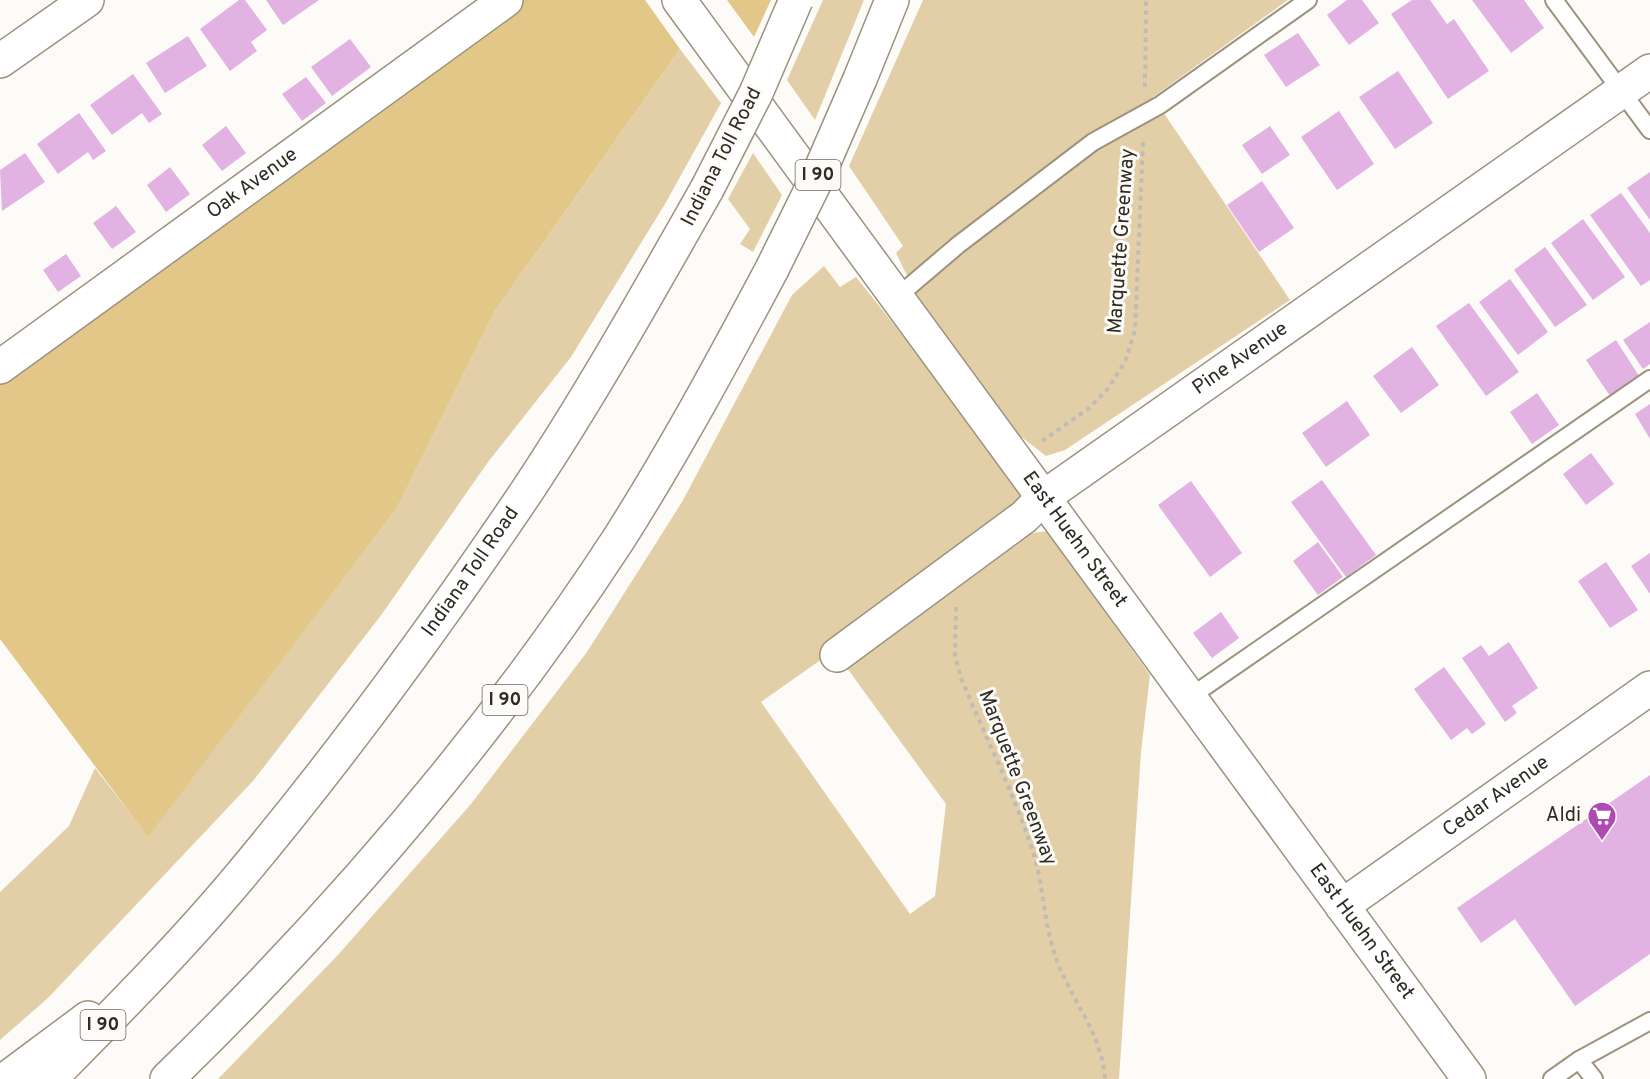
<svg xmlns="http://www.w3.org/2000/svg" width="1650" height="1079" font-family="Overpass,sans-serif">
<style>
.green{fill:#e2cfa7}
.forest{fill:#e3c789}
.building{fill:#e2b2e3}
.lines{fill:none;stroke-linecap:round;stroke-linejoin:round}
.lane-casing{stroke:#9c927e;stroke-width:20}
.street-casing{stroke:#9c927e;stroke-width:36}
.highway-casing{stroke:#9c927e;stroke-width:36}
.path{stroke:#bfbcb7;stroke-width:4;stroke-dasharray:4.5 4.5;stroke-linecap:butt}
.lane{stroke:#fff;stroke-width:16}
.street{stroke:#fff;stroke-width:33}
.highway{stroke:#fff;stroke-width:33}
.highway-bridge-casing{stroke:#9c927e;stroke-width:36;stroke-linecap:butt}
.highway-bridge{stroke:#fff;stroke-width:33}
.labels{text-anchor:middle;dominant-baseline:central;stroke-width:6;stroke-linejoin:round;paint-order:stroke}
.shield{fill:#fdfbf7;stroke:#6d6963;stroke-width:1.5}
.shield-label{font-size:18px;font-weight:bold;fill:#2f2b23}
.street-label{font-size:20px;fill:#2f2b23;stroke:#fdfbf7}
.poi-label{font-size:20px;fill:#2f2b23;stroke:#fdfbf7;text-anchor:end}
</style>
<rect width="100%" height="100%" fill="#fdfbf7"/>
<!-- green -->
<g class="green">
<path d="M823,0H864L815,120L787,80Z"/>
<path d="M923,0H1288L1153,97L1290,300L1065,450L1046,456L1015,432L921,304L896,253L903,246L849,166Z"/>
<path d="M680,49L721,103L665,204L571,357L488,462L382,614L253,781L48,998L0,1040V892L69,826L95,768L148,836L398,506L495,311Z"/>
<path d="M753,153L782,195L753,252L740,244L750,229L728,199Z"/>
<path d="M824,266L840,287L856,277L1039,506L761,702L910,914L935,896L946,804L844,664L1025,534L1047,531L1150,675L1141,752L1119,1079H218L337,956L471,804L587,652L682,502L792,295Z"/>
</g>
<!-- forest -->
<g class="forest">
<path d="M506,0H645L680,49L495,311L398,506L148,837L0,639V367Z"/>
<path d="M727,0H771L754,37Z"/>
</g>
<!-- building -->
<g class="building">
<path d="M239,0H245L267,30L251,42L257,51L230,71L200,29Z"/>
<path d="M266,0H319L283,25Z"/>
<path d="M1347,0H1362L1379,23L1349,45L1327,15Z"/>
<path d="M1412,0H1430L1447,24L1454,19L1489,71L1448,99L1391,14Z"/>
<path d="M1472,0H1524L1544,28L1511,53Z"/>
<path d="M1298,33L1320,65L1286,87L1264,55Z"/>
<path d="M188,36L207,66L165,93L146,63Z"/>
<path d="M350,39L371,67L332,96L311,67Z"/>
<path d="M1398,71L1433,123L1395,149L1359,97Z"/>
<path d="M133,74L162,114L149,123L142,113L112,135L90,105Z"/>
<path d="M306,77L326,103L302,121L282,94Z"/>
<path d="M1339,111L1374,164L1337,190L1301,137Z"/>
<path d="M79,113L106,151L93,160L88,152L58,174L37,144Z"/>
<path d="M226,126L246,153L222,171L202,145Z"/>
<path d="M1270,126L1290,155L1262,174L1242,145Z"/>
<path d="M25,153L45,182L2,211L0,170Z"/>
<path d="M170,167L190,194L166,212L147,185Z"/>
<path d="M1650,172V220L1627,188Z"/>
<path d="M1262,181L1294,228L1259,252L1227,205Z"/>
<path d="M1621,193L1650,233V280L1641,286L1590,215Z"/>
<path d="M116,206L136,232L112,249L93,223Z"/>
<path d="M1583,219L1625,277L1593,300L1551,243Z"/>
<path d="M1545,247L1587,305L1555,327L1514,270Z"/>
<path d="M66,254L81,276L58,292L43,270Z"/>
<path d="M1510,279L1548,332L1518,355L1479,302Z"/>
<path d="M1469,303L1519,372L1486,396L1436,326Z"/>
<path d="M1650,322V364L1643,369L1623,340Z"/>
<path d="M1616,340L1639,376L1610,396L1586,360Z"/>
<path d="M1412,347L1439,385L1401,413L1373,376Z"/>
<path d="M1537,393L1559,425L1532,444L1510,412Z"/>
<path d="M1347,401L1370,435L1326,467L1302,433Z"/>
<path d="M1650,404V439L1635,414Z"/>
<path d="M1591,453L1614,484L1586,505L1563,474Z"/>
<path d="M1322,480L1376,555L1346,577L1291,502Z"/>
<path d="M1191,481L1242,553L1210,577L1158,505Z"/>
<path d="M1318,542L1343,577L1318,595L1293,561Z"/>
<path d="M1650,553V594L1631,566Z"/>
<path d="M1606,562L1638,610L1610,628L1578,581Z"/>
<path d="M1221,612L1239,638L1212,658L1193,633Z"/>
<path d="M1509,642L1538,688L1512,706L1517,713L1505,722L1462,658L1481,645L1489,656Z"/>
<path d="M1444,667L1486,724L1472,734L1467,728L1451,740L1414,689Z"/>
<path d="M1650,775V954L1575,1006L1515,919L1481,943L1457,908Z"/>
</g>
<g class="lines">
<!-- lane casing -->
<g class="lane-casing">
<g id="lane">
<path d="M1554,0L1650,130"/>
<path d="M897,297L958,245L1093,142L1160,105L1308,0"/>
<path d="M1190,697L1650,379"/>
<path d="M1579,1060L1594,1079"/>
<path d="M1552,1079L1579,1060L1650,1021"/>
</g>
</g>
<!-- street casing -->
<g class="street-casing">
<g id="street">
<path id="s1" d="M679,0L1469,1079"/>
<path d="M0,61L87,0"/>
<path id="s2" d="M0,367L506,0"/>
<path id="s3" d="M837,655L1024,517L1044,497L1650,71"/>
<path id="s4" d="M1342,906L1650,688"/>
</g>
</g>
<!-- highway casing -->
<g class="highway-casing">
<g id="highway">
<path d="M860,79L892,0"/>
<path d="M6,1079L88,1018"/>
<path id="s5" d="M50,1079C115,1013 181,947 241,875C343,753 438,623 527,491C592,393 649,291 707,189"/>
<path d="M167,1079C335,916 490,736 618,540C674,452 723,361 772,269"/>
</g>
</g>
<!-- path -->
<g class="path">
<path d="M1145,87L1146,0"/>
<path d="M1042,441L1088,409L1107,390L1125,362L1135,330L1143,142"/>
<path d="M956,607L955,655L961,678C984,734 1012,789 1031,846C1043,880 1043,915 1053,949C1066,995 1102,1030 1105,1079"/>
</g>
<!-- lane -->
<use href="#lane" class="lane"/>
<!-- street -->
<use href="#street" class="street"/>
<!-- highway -->
<use href="#highway" class="highway"/>
<!-- highway-bridge casing -->
<g class="highway-bridge-casing">
<g id="highway-bridge">
<path d="M707,189L756,93L796,0"/>
<path d="M772,269L817,178L860,79"/>
</g>
</g>
<!-- highway-bridge -->
<use href="#highway-bridge" class="highway-bridge"/>
</g>
<!-- icons -->
<defs>
<g id="supermarket-pin" transform="scale(1.5)"><path d="M0 17L-7.5 6A9.5 9.5 0 1 1 7.5 6Z" fill="#ad4bb2" stroke="#fdfbf7"/><path d="M-6-5.5h2.5l.6 2H6L4.5 2H-2.5L-4.4-4H-6ZM-1.5 3.2a1.3 1.3 0 1 0 .1 0ZM3 3.2a1.3 1.3 0 1 0 .1 0Z" fill="#fff"/></g>
</defs>
<g fill-rule="evenodd">
<use href="#supermarket-pin" x="1602" y="816"/>
</g>
<g class="labels">
<!-- shield labels -->
<g class="shield">
<rect x="795.5" y="160" width="45" height="30" rx="4.5"/>
<rect x="482.5" y="685" width="45" height="30" rx="4.5"/>
<rect x="80.5" y="1010" width="45" height="30" rx="4.5"/>
</g>
<g class="shield-label">
<text x="818" y="175">I 90</text>
<text x="505" y="700">I 90</text>
<text x="103" y="1025">I 90</text>
</g>
<!-- street labels -->
<g class="street-label">
<text transform="translate(722 157) rotate(-63)">Indiana Toll Road</text>
<text stroke="none"><textPath href="#s2" startOffset="312">Oak Avenue</textPath></text>
<text transform="translate(1122 241) rotate(-86)">Marquette Greenway</text>
<text stroke="none"><textPath href="#s3" startOffset="501">Pine Avenue</textPath></text>
<text stroke="none"><textPath href="#s1" startOffset="669">East Huehn Street</textPath></text>
<text stroke="none"><textPath href="#s5" startOffset="660">Indiana Toll Road</textPath></text>
<text transform="translate(1017 778) rotate(69)">Marquette Greenway</text>
<text stroke="none"><textPath href="#s4" startOffset="189">Cedar Avenue</textPath></text>
<text stroke="none"><textPath href="#s1" startOffset="1155">East Huehn Street</textPath></text>
</g>
<!-- poi labels -->
<g class="poi-label">
<text x="1581" y="816">Aldi</text>
</g>
</g>
</svg>
